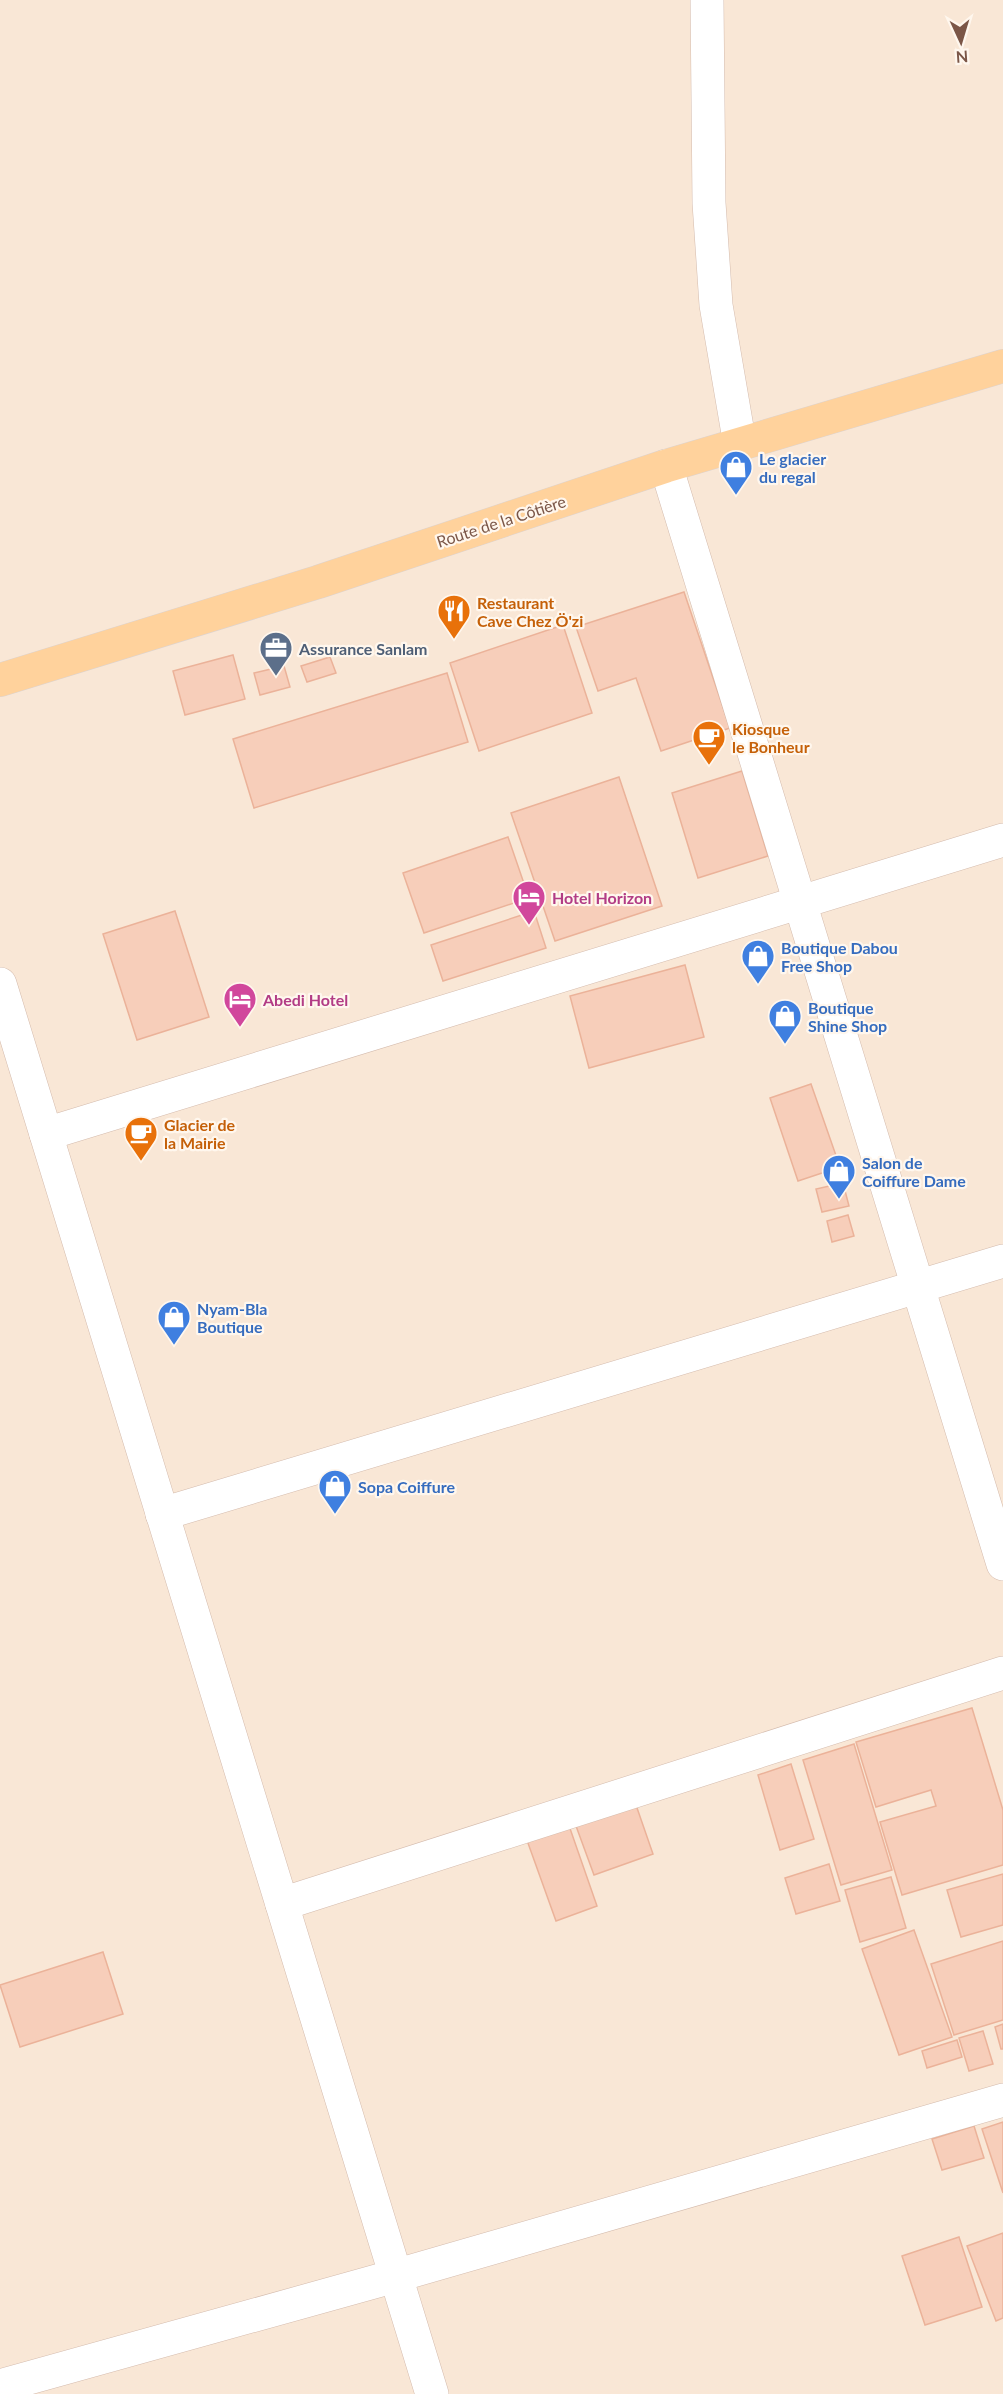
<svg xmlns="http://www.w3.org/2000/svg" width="1003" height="2394" font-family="Lato,sans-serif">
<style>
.residential{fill:#f9e7d6}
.building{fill:#f7ceba;stroke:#ebb299;stroke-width:1.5}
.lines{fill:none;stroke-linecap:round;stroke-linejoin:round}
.minor-casing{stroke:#d4bbad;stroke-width:34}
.primary-casing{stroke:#ddd3cf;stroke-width:34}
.minor{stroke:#fff;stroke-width:33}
.primary{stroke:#ffd29c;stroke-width:33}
.labels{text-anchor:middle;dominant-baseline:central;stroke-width:4.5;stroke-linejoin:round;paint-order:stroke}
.shop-label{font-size:16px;font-weight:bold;fill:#366cbe;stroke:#fff7ee;text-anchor:start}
.street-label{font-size:16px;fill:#7b5647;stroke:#fff7ee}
.food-label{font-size:16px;font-weight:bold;fill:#c56008;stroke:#fff7ee;text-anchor:start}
.service-label{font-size:16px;font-weight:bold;fill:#4e5e75;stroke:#fff7ee;text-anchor:start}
.hotel-label{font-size:16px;font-weight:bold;fill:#b23c85;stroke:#fff7ee;text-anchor:start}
</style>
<rect width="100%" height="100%" fill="#fef3e6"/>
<!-- residential -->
<rect class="residential" x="0" y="0" width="1003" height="2394"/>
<!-- building -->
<g class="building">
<path d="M684,592L730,728L661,751L636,678L598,691L576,627Z"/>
<path d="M563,625L592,713L479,751L450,663Z"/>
<path d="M233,655L245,699L185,715L173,671Z"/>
<path d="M330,657L336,673L307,682L301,666Z"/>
<path d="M284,666L290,687L260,695L254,673Z"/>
<path d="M447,673L468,742L254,808L233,739Z"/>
<path d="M742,771L768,856L698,878L672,793Z"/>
<path d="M619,777L662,906L555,941L511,813Z"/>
<path d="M508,837L529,898L424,933L403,873Z"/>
<path d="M175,911L209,1017L137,1040L103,934Z"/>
<path d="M534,911L546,948L443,981L431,945Z"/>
<path d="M685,965L704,1037L589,1068L570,996Z"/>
<path d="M811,1084L840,1167L798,1181L770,1098Z"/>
<path d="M843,1183L849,1206L822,1212L816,1189Z"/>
<path d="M848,1215L854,1236L832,1242L827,1221Z"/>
<path d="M972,1708L1003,1810V1865L902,1895L880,1822L936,1806L931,1790L876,1807L856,1742Z"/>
<path d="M854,1744L892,1870L841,1885L803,1760Z"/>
<path d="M791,1764L814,1839L780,1850L758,1775Z"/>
<path d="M636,1805L653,1854L594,1875L576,1826Z"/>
<path d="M566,1817L597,1906L556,1921L524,1832Z"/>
<path d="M829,1864L840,1901L796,1914L785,1878Z"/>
<path d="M1003,1874V1925L961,1937L947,1890Z"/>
<path d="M891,1877L906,1928L860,1942L845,1890Z"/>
<path d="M914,1930L952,2037L899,2055L862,1949Z"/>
<path d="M1003,1941V2020L954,2035L931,1964Z"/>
<path d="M103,1952L123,2014L20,2047L0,1985Z"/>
<path d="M1003,2024V2049H1001L995,2027Z"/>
<path d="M983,2031L993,2064L969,2071L959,2038Z"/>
<path d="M957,2040L962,2057L927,2068L922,2051Z"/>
<path d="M1003,2122V2193L982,2129Z"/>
<path d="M974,2126L984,2158L942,2170L932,2139Z"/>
<path d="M1003,2233V2318L996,2321L967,2246Z"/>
<path d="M959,2237L982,2307L925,2325L902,2256Z"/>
</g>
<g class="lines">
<!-- minor casing -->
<g class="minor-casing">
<g id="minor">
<path d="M707,0L709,203L716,305L740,445"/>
<path d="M666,466L1003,1564"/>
<path d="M0,984L432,2394"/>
<path d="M46,1134L1003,840"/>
<path d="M162,1514L1003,1261"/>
<path d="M282,1904L1003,1673"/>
<path d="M0,2386L395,2276L1003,2100"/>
</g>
</g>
<!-- primary casing -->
<g class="primary-casing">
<path id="primary" d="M0,680L318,582L666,466L1003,366"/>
</g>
<!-- minor -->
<use href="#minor" class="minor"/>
<!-- primary -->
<use href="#primary" class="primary"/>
</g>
<!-- icons -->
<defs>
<g id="shop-pin" transform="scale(1.725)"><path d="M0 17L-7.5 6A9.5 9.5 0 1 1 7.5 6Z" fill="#3f7fe0" stroke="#fff7ee"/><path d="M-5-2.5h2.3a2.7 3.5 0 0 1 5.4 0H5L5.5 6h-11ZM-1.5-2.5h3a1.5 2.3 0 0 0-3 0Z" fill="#fff"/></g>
<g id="restaurant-pin" transform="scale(1.725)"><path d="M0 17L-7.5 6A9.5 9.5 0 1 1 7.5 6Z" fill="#e8710a" stroke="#fff7ee"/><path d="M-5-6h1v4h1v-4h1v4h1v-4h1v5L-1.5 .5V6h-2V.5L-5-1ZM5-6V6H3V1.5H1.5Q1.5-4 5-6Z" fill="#fff"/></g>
<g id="office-pin" transform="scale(1.725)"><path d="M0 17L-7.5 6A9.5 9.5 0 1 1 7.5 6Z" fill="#5c6f8a" stroke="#fff7ee"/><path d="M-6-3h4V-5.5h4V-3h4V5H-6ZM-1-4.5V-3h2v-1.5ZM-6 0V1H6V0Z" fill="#fff"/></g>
<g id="cafe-pin" transform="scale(1.725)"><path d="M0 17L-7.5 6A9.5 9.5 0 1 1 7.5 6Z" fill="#e8710a" stroke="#fff7ee"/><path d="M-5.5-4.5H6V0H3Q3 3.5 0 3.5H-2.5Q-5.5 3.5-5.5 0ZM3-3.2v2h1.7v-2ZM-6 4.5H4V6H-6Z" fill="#fff"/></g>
<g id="hotel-pin" transform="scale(1.725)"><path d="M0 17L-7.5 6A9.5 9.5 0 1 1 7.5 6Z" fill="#d1479c" stroke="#fff7ee"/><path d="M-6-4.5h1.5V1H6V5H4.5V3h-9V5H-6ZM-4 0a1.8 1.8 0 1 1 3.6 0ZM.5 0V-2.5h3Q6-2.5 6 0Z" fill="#fff"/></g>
</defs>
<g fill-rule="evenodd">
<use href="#shop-pin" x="736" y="467"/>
<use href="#restaurant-pin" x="454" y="611"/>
<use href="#office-pin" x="276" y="648"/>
<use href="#cafe-pin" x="709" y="737"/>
<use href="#hotel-pin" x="529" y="897"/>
<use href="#shop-pin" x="758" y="956"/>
<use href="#hotel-pin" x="240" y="999"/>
<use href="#shop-pin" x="785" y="1016"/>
<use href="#cafe-pin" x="141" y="1133"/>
<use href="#shop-pin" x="839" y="1171"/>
<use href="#shop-pin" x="174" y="1317"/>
<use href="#shop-pin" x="335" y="1486"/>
</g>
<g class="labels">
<!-- shop labels -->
<g class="shop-label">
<text x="759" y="458">Le glacier<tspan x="759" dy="18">du regal</tspan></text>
<text x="781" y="947">Boutique Dabou<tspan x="781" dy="18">Free Shop</tspan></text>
<text x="808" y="1007">Boutique<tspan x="808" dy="18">Shine Shop</tspan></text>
<text x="862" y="1162">Salon de<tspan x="862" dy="18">Coiffure Dame</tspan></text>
<text x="197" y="1308">Nyam-Bla<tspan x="197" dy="18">Boutique</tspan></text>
<text x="358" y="1486">Sopa Coiffure</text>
</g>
<!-- street labels -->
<g class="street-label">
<text transform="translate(501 521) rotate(-18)">Route de la Côtière</text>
</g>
<!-- food labels -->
<g class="food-label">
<text x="477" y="602">Restaurant<tspan x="477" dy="18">Cave Chez Ö'zi</tspan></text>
<text x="732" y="728">Kiosque<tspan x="732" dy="18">le Bonheur</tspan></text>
<text x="164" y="1124">Glacier de<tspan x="164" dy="18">la Mairie</tspan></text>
</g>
<!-- service labels -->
<g class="service-label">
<text x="299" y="648">Assurance Sanlam</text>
</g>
<!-- hotel labels -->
<g class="hotel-label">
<text x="552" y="897">Hotel Horizon</text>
<text x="263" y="999">Abedi Hotel</text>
</g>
</g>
<!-- north arrow -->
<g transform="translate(961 42) rotate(176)" stroke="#fff7ee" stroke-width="4.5" paint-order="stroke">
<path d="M0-4.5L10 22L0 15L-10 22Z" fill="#7b5647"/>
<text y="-9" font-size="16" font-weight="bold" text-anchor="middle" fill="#7b5647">N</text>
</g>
</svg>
